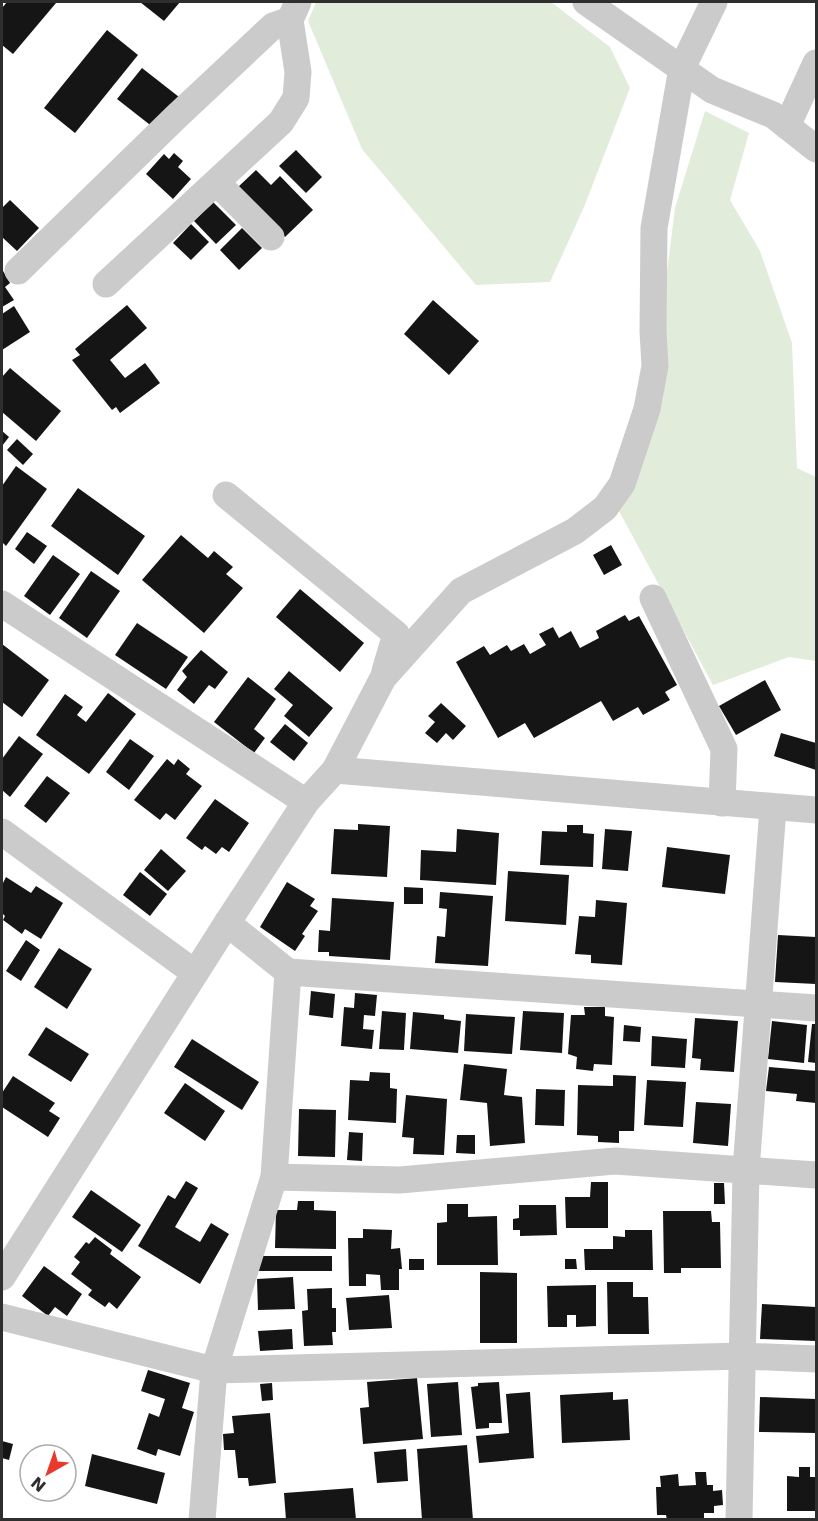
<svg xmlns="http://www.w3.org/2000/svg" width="818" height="1521" font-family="'DejaVu Sans',sans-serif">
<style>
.green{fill:#e2ecdb}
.building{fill:#151515}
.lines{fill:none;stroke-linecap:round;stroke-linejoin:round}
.minor{stroke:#cbcbcb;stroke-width:27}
</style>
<rect width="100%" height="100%" fill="#fff"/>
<!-- green -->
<g class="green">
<path d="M316,2H551L610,47L630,88L584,207L550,282L476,285L362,149L308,21Z"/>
<path d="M705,111L749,133L730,200L760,251L792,343L797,468L816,477V661L789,657L713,685L619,511L663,399L666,280L675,208Z"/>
</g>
<!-- building -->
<g class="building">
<path d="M7,2L56,3L13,54L2,45V8Z"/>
<path d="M140,2H180L164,21Z"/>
<path d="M107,30L138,55L75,133L44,108Z"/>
<path d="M142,68L179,97L154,128L117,99Z"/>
<path d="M296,150L322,177L306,193L279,166Z"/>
<path d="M174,153L183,161L178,167L191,179L173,199L146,174L164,154L169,159Z"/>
<path d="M256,170L271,185L280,176L313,210L285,237L237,188Z"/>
<path d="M10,200L39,228L17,251L2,237V208Z"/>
<path d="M213,202L236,225L216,244L194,221Z"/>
<path d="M191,224L209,242L191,260L173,243Z"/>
<path d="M242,228L262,248L239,270L220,250Z"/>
<path d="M2,269L10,283L5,287L14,300L2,307Z"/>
<path d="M433,300L479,341L449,375L404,334Z"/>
<path d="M127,305L147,328L110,360L125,378L145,363L160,383L120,413L116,407L112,410L72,360L80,355L75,349Z"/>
<path d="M14,306L30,332L2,350V314Z"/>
<path d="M10,368L61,411L36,441L2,412V377Z"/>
<path d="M2,431L9,437L2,446Z"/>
<path d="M17,439L33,454L23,465L7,450Z"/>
<path d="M16,466L47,489L6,546L2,542V486Z"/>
<path d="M78,488L145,536L118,575L51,526Z"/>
<path d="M27,532L47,546L34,564L15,549Z"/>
<path d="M181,535L208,558L214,551L233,567L226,574L243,588L204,633L142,580Z"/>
<path d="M611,545L622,565L604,575L593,555Z"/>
<path d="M53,555L80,574L50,615L24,596Z"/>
<path d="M91,571L120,591L87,638L59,618Z"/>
<path d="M300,589L364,643L340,672L276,617Z"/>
<path d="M625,615L629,621L639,616L677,685L665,692L670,700L643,715L638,707L613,721L601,701L534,738L525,723L498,738L456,662L484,646L490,655L507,645L511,651L524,644L530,654L546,645L539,634L553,627L559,638L571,631L580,648L599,638L596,631Z"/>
<path d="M137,623L188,657L166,689L115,655Z"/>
<path d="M2,644L49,680L22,717L2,702Z"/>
<path d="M201,650L228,672L215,689L209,685L194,704L177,690L187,677L182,671Z"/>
<path d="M289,671L333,708L309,737L284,716L293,705L274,689Z"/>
<path d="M248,677L276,699L254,729L265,738L254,753L214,722Z"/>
<path d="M765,680L781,710L736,735L719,706Z"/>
<path d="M108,693L136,714L89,774L36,735L65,694L83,707L77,715L86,722Z"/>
<path d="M441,703L466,726L453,740L446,733L437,743L425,733L435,722L428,716Z"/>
<path d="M285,724L308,743L294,761L270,742Z"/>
<path d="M781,733L816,743V770L774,756Z"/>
<path d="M19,736L43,754L10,797L2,790V759Z"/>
<path d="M130,739L154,756L129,790L106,772Z"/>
<path d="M167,759L174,765L178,759L190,769L186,774L202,786L175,820L166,813L160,820L134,800Z"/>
<path d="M47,776L70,793L46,823L24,806Z"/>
<path d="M215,799L249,823L229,852L222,847L216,854L205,846L202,850L186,838Z"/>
<path d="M358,824L390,826L387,877L331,874L334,829L358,830Z"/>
<path d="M567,825H583V833L594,834L593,867L540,865L542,831L567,832Z"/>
<path d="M457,829L499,833L496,885L420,880L421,850L456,852Z"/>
<path d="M605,829L632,831L628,871L602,869Z"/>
<path d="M667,847L730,855L725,894L662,887Z"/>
<path d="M161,849L186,871L168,891L144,870Z"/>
<path d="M508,871L569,875L566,925L505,921Z"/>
<path d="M140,872L167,894L150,916L123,895Z"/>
<path d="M6,877L31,893L36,886L63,903L41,939L25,929L22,934L3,920L5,916L2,913V885Z"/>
<path d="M287,882L315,899L310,906L318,911L302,934L305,936L295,951L260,927Z"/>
<path d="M404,887L423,888V904H404Z"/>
<path d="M440,892L493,896L488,966L435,963L437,936L445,937L447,909L439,908Z"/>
<path d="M332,898L394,902L390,960L329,956V952H318L319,930L330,931Z"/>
<path d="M596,900L627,903L622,965L591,963V955L575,954L579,916L595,917Z"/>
<path d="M778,935L816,937V984L775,982Z"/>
<path d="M26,940L40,950L21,981L6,971Z"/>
<path d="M59,948L92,969L67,1009L34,987Z"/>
<path d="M311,991L335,994L333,1018L309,1015Z"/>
<path d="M355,993L377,995L375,1016L364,1015L363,1029L374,1030L372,1049L341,1046L344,1007L354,1008Z"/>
<path d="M584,1007H605V1016L614,1017L612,1065L594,1064L593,1071L576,1069L577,1057L568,1054L571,1015H585Z"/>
<path d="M382,1011L406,1013L404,1050L379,1049Z"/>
<path d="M523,1011L564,1013L562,1053L520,1050Z"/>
<path d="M413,1012L444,1015V1019L461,1021L458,1053L410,1049Z"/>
<path d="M466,1014L515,1017L512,1054L464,1051Z"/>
<path d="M695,1018L738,1021L734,1072L700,1070L701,1059L692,1058Z"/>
<path d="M772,1021L807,1025L804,1063L768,1059Z"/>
<path d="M812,1024H816V1063L808,1062Z"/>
<path d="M624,1025L641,1027L640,1042L623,1041Z"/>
<path d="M46,1027L89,1054L71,1082L28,1055Z"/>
<path d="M652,1036L687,1039L685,1068L651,1066Z"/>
<path d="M192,1039L259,1082L242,1110L174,1067Z"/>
<path d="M464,1064L507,1069L504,1095L522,1097L525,1143L490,1146L487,1103L460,1100Z"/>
<path d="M769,1067L816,1071V1103L796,1101L797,1094L766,1091Z"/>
<path d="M370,1072L390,1073V1088L397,1089L396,1123L348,1120L350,1080L369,1081Z"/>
<path d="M613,1075L636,1076L634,1131H619V1143L598,1142V1136L577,1135L578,1085L613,1086Z"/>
<path d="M13,1076L55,1103L49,1111L60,1118L48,1137L2,1107V1093Z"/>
<path d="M647,1080L686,1082L683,1127L644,1125Z"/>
<path d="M185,1083L225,1111L205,1141L164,1113Z"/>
<path d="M536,1089L565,1090L564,1126L535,1125Z"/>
<path d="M406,1095L447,1099L444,1155L413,1154L414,1138L402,1137Z"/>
<path d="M696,1102L731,1104L728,1146L693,1143Z"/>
<path d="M299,1109L336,1110L335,1157L298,1156Z"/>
<path d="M349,1132L363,1133L362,1161L347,1160Z"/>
<path d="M457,1135H475V1154L456,1153Z"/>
<path d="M186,1181L198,1188L175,1227L200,1242L211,1223L229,1234L200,1284L138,1246L168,1195L175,1199Z"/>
<path d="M591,1182H608V1228H566L565,1197H590Z"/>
<path d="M714,1183H724L725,1204H714Z"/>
<path d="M91,1190L141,1225L122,1252L72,1217Z"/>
<path d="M298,1201H314V1210L336,1211V1249L275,1248L276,1210H297Z"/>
<path d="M447,1204H468V1217L497,1216L498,1265H437V1223L447,1222Z"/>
<path d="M519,1205H556L557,1235L520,1236V1230H513V1219L519,1218Z"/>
<path d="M663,1211H711L712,1222H720L721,1268H681V1273H664Z"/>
<path d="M363,1229L392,1230L391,1249L400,1248L402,1269H399V1290H381L380,1275L366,1274V1286H349L348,1238H363Z"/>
<path d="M625,1230H652L653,1270H585L584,1249H613V1236L625,1237Z"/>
<path d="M95,1237L112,1250L110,1254L141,1277L117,1309L109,1302L105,1307L88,1295L92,1290L71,1274L80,1262L74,1257L86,1242L89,1244Z"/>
<rect x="258" y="1256" width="74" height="15"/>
<rect x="409" y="1259" width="15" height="11"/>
<path d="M565,1259H576L577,1269H565Z"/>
<path d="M44,1266L82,1294L67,1316L55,1307L48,1316L22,1296Z"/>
<path d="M480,1272L517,1273V1343H480Z"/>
<path d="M293,1277L295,1309L258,1310L257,1279Z"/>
<path d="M607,1282H633V1297H648L649,1334H608Z"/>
<path d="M596,1285V1326L576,1327V1315H567V1327H548L547,1286Z"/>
<path d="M332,1288V1308H336V1332H332L333,1345L304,1346L302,1311L308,1310L307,1289Z"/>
<path d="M389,1295L392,1328L349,1330L346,1298Z"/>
<path d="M762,1304L816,1307V1341L760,1339Z"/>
<path d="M292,1329L293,1349L260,1351L258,1331Z"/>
<path d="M148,1370L190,1383L182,1408L194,1412L180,1456L158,1449L156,1456L137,1449L149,1413L159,1417L165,1399L141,1391Z"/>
<path d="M417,1378L423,1439L363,1444L360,1408L369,1407L367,1382Z"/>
<path d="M458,1382L462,1435L431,1437L427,1384Z"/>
<path d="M499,1382L502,1423H489V1428L476,1429L471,1387L478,1386V1383Z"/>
<path d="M272,1383L273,1400L262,1401L260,1384Z"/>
<path d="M530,1392L534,1458L479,1463L476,1436L509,1433L506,1394Z"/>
<path d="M613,1392V1400L628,1399L630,1440L562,1443L560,1395Z"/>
<path d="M760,1397L816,1399V1433L759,1432Z"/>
<path d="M270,1413L276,1483L249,1486L248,1478H238L235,1450H224L223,1434L234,1433L232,1416Z"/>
<path d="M2,1441L13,1444L9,1460L2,1458Z"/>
<path d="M467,1445L473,1520H422L417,1449Z"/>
<path d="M406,1449L408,1481L377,1483L374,1452Z"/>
<path d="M92,1454L165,1473L157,1504L85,1486Z"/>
<path d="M799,1467H810V1477H816V1511H787V1476L799,1477Z"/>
<path d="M695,1472H706L707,1485H713V1491L722,1490L723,1505L714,1506V1513H704V1520H667L666,1515H657L656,1487H661L660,1476L678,1474L679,1486L696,1485Z"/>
<path d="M353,1488L356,1520H286L284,1493Z"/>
</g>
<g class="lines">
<!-- minor -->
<g class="minor">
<path d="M586,2L712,90L773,115L816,149"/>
<path d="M787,126L816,63"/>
<path d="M217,183L271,237"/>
<path d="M18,271L177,116L273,26L290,20L298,2"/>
<path d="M106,284L281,122L296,98L298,72L290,20"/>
<path d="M226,495L396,634L385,671"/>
<path d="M653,598L724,749L722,803"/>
<path d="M2,604L306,802"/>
<path d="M335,770L816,810"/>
<path d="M2,832L195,973"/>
<path d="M288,972L816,1008"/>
<path d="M274,1177L400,1180L615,1161L816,1175"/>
<path d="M2,1277L227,923L306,802L335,770L383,678L461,591L575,531L605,508L622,484L647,409L655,366L653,331L654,228L682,68L714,2"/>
<path d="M2,1317L214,1370L742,1356L816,1359"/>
<path d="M202,1520L214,1370L274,1177L288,972L227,923"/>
<path d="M739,1520L746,1170L773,808"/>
</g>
</g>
<!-- border -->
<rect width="818" height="1521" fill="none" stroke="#2e2e2e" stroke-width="6"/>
<!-- north arrow -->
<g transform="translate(48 1473) rotate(220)"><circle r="28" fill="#ffffff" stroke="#ababab" stroke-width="1.5"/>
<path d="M0-4.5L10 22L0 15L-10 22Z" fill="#e9382c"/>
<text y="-9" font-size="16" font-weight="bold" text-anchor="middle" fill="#2e2e2e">N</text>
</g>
</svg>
